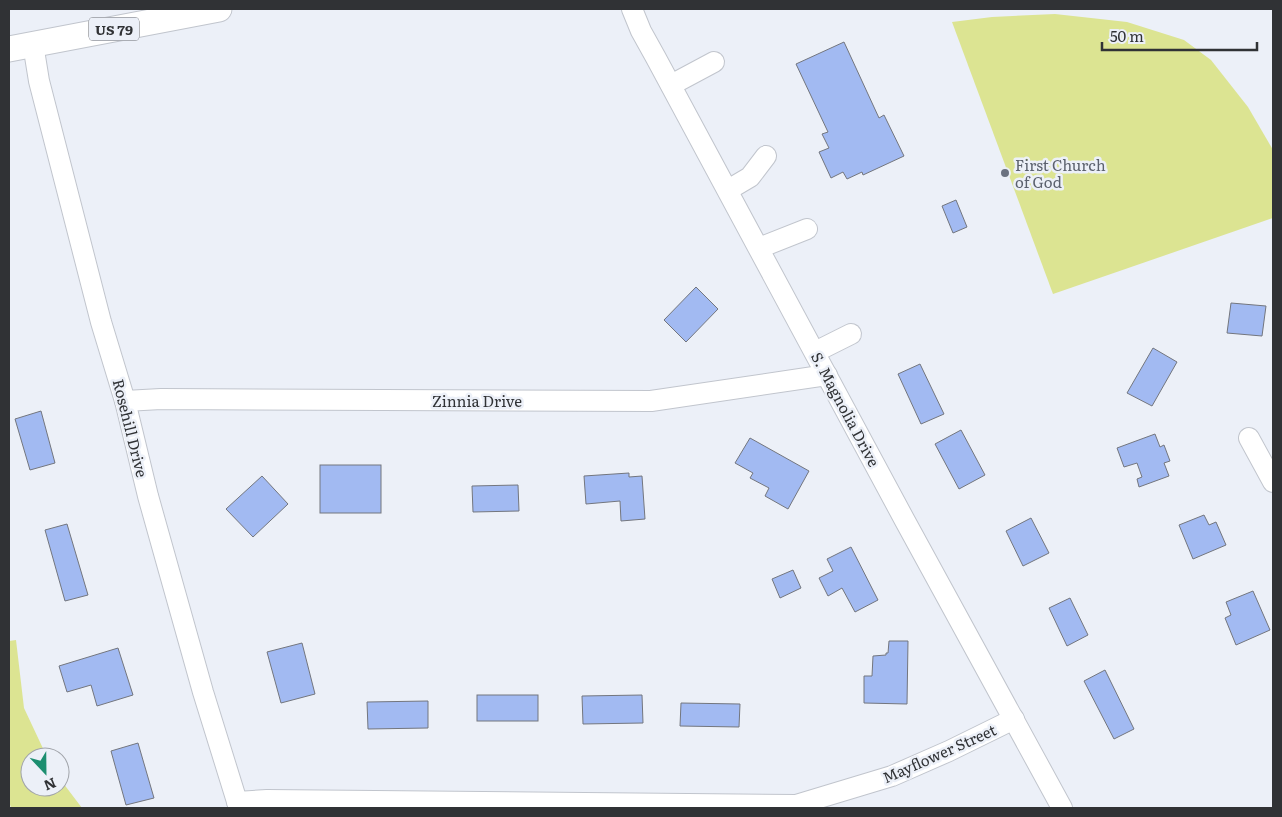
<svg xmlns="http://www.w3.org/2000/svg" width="1282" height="817" font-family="Literata,serif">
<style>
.green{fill:#dce492}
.building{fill:#a2baf2;stroke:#73767e}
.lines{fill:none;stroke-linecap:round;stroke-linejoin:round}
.minor-casing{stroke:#c1c5cd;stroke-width:22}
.major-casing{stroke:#c1c5cd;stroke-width:27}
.minor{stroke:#fff;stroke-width:20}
.major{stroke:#fff;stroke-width:25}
.worship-dot{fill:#6b7280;stroke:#ecf0f8;stroke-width:2}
.labels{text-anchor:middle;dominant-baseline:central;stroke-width:5;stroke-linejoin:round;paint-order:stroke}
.shield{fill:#ecf0f8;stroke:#686b70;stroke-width:1}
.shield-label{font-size:14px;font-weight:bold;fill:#303235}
.worship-label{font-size:15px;fill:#5b616d;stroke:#ecf0f8;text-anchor:start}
.street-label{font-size:15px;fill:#303235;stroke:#ecf0f8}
</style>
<rect width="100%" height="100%" fill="#ecf0f8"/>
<!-- green -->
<g class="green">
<path d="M1055,14L1127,22L1184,40L1211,60L1248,107L1273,150V218L1053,294L952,22L992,17Z"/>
<path d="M16,640L24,708L47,757H30V787H60V779L82,808H11L9,801V641Z"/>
</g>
<!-- building -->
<g class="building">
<path d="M844,42L879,118L884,115L904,156L863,175L862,172L847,179L843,172L831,178L819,152L829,148L822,134L828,132L796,64Z"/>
<path d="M956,200L967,227L953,233L942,206Z"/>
<path d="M696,287L718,309L686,342L664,320Z"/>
<path d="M1231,303L1266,306L1262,336L1227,333Z"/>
<path d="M1153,348L1177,362L1152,406L1127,393Z"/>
<path d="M920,364L944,414L921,424L898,374Z"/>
<path d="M41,411L55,463L30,470L15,419Z"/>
<path d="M961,430L985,475L959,489L935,444Z"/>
<path d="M1155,434L1160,447L1164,445L1170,461L1164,463L1169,476L1139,487L1137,479L1142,477L1137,463L1124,467L1117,448Z"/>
<path d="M750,438L809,471L788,509L765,496L769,488L750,478L753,473L735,463Z"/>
<rect x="320" y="465" width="61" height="48"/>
<path d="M629,473V477L642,476L645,519L621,521L620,501L586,504L584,476Z"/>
<path d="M262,476L288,504L253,537L226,509Z"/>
<path d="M518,485L519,511L473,512L472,486Z"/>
<path d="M1204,515L1209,525L1216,522L1226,545L1193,559L1179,525Z"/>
<path d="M1031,518L1049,553L1023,566L1006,531Z"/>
<path d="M67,524L88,595L65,601L45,530Z"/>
<path d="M851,547L878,600L855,612L842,588L828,596L819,578L833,571L827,559Z"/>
<path d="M793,570L801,588L780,598L772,579Z"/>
<path d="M1253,591L1270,630L1236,645L1225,618L1231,615L1226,602Z"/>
<path d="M1070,598L1088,635L1067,646L1049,608Z"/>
<path d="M889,641H908L907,704L864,703V676H872L873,656L886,655V653H888Z"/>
<path d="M302,643L315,694L281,703L267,652Z"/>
<path d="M118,648L133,695L97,706L91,685L67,692L59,666Z"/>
<path d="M1105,670L1134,729L1114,739L1084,681Z"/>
<rect x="477" y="695" width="61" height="26"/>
<path d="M642,695L643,723L583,724L582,696Z"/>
<path d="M428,701V728L368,729L367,702Z"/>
<path d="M681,703L740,704L739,727L680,726Z"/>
<path d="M138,743L154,798L126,805L111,751Z"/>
</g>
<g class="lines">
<!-- minor casing -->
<g class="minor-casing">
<g id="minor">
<path d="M632,9L641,31L656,58L904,519L1062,808"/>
<path d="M33,44L39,81L101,322L125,401L148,496L203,692L239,808"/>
<path d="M671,85L714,62"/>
<path d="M728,190L750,177L766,156"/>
<path d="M759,248L807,229"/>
<path d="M815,352L851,334"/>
<path d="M125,401L161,399L651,401L827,375"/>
<path d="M1249,438L1273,482"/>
<path d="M237,802L267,800L796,805L892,776L949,751L1014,719"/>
</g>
</g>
<!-- major casing -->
<g class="major-casing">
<path id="major" d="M9,49L219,9"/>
</g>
<!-- minor -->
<use href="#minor" class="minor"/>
<!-- major -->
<use href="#major" class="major"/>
</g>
<!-- markers -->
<circle class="worship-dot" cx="1005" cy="173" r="5"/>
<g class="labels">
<!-- shield labels -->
<rect class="shield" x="89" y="17.5" width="50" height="23" rx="4"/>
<g class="shield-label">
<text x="114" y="29">US 79</text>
</g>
<!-- worship labels -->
<g class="worship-label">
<text x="1015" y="164">First Church<tspan x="1015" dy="17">of God</tspan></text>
</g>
<!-- street labels -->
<g class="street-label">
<text x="477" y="400">Zinnia Drive</text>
<text transform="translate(846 409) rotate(62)">S. Magnolia Drive</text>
<text transform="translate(131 428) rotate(76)">Rosehill Drive</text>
<text transform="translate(939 753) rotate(-24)">Mayflower Street</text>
</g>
</g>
<!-- border -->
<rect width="1282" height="817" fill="none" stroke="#303235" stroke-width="20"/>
<!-- north arrow -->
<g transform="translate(45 772) rotate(158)"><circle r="24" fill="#ecf0f8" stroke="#a1a4aa"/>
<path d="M0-4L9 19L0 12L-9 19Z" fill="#1c8e70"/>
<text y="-8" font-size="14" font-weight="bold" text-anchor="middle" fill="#303235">N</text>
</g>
<!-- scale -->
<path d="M1102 42v8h155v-8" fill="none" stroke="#303235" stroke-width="2.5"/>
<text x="1110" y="42" font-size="15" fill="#303235" stroke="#ecf0f8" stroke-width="4" paint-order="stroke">50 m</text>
</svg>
